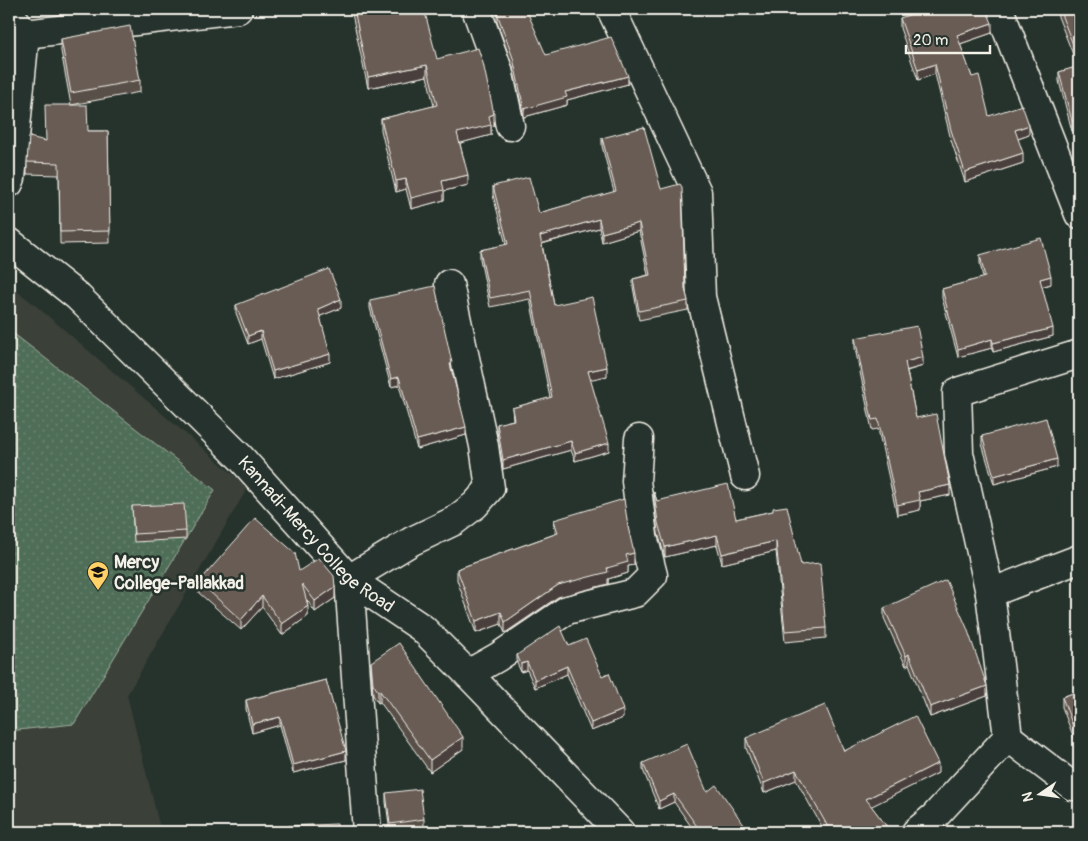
<svg xmlns="http://www.w3.org/2000/svg" width="1088" height="841" font-family="Pangolin,sans-serif">
<style>
.built{fill:#3a3f39}
.grass{fill:url(#grass-dots);stroke:#a2b0a0}
.lines{fill:none;stroke-linecap:round;stroke-linejoin:round}
.street-casing{stroke:#f4f1e8;stroke-width:31}
.secondary-casing{stroke:#f4f1e8;stroke-width:31}
.street{stroke:#26332d;stroke-width:28}
.secondary{stroke:#26332d;stroke-width:28}
.wall{fill:#594f49;stroke:#f4f1e8}
.shaded-wall{fill:#48403c;stroke:#f4f1e8}
.building{fill:#675c55;stroke:#f4f1e8}
.labels{text-anchor:middle;dominant-baseline:central;stroke-width:5;stroke-linejoin:round;paint-order:stroke}
.street-label{font-size:18px;fill:#f4f1e8;stroke:#26332d}
.poi-label{font-size:18px;font-weight:bold;fill:#f4f1e8;stroke:#26332d;text-anchor:start}
</style>
<defs>
<pattern id="grass-dots" width="8" height="8" patternUnits="userSpaceOnUse" patternTransform="scale(1.25)"><rect width="8" height="8" fill="#4f6e58"/><path d="M2 2h.1M6 6h.1" fill="none" stroke="#698370" stroke-width="1.8" stroke-linecap="round"/></pattern>
</defs>
<rect width="100%" height="100%" fill="#26332d"/>
<filter id="ink" filterUnits="userSpaceOnUse"><feTurbulence type="fractalNoise" baseFrequency=".02" numOctaves="2"/><feDisplacementMap in="SourceGraphic" scale="10" xChannelSelector="R" yChannelSelector="G"/><feConvolveMatrix kernelMatrix="1 2 1 2 8 2 1 2 1" color-interpolation-filters="sRGB"/></filter>
<g filter="url(#ink)">
<!-- built -->
<path class="built" d="M9,285L34,304L248,487L127,695L161,832H9Z"/>
<!-- grass -->
<path class="grass" d="M9,330L215,490L74,724L9,731Z"/>
<g class="lines">
<!-- street casing -->
<g class="street-casing">
<g id="street">
<path d="M476,9L498,70L510,126"/>
<path d="M611,9L697,192L701,297L745,476"/>
<path d="M999,9L1079,214"/>
<path d="M9,12L25,34L11,178L9,183"/>
<path d="M25,34L238,9"/>
<path d="M990,593L959,453L957,392L1079,354"/>
<path d="M468,674L498,657L567,610L635,593L653,575L643,536L636,481L639,439"/>
<path d="M1008,737L990,593L1079,559"/>
<path d="M367,832L349,579L412,541L454,521L475,505L490,488L484,446L449,284"/>
<path d="M916,832L934,817L1008,737L1072,786"/>
</g>
</g>
<!-- secondary casing -->
<g class="secondary-casing">
<g id="secondary">
<path id="s1" d="M9,242L77,296L240,457L349,579L422,628L468,674L620,832"/>
</g>
</g>
<!-- street -->
<use href="#street" class="street"/>
<!-- secondary -->
<use href="#secondary" class="secondary"/>
</g>
<!-- wall -->
<g class="wall">
<path d="M351,9H378L379,16L437,59L494,125L491,126V135L460,143L468,185L444,191V200L411,209L406,189L396,192L381,130V119L434,106L427,76L368,88Z"/>
<path d="M1055,9H1079V129L1072,131L1059,81V72L1078,67Z"/>
<path d="M497,13L546,55L628,84L567,100V105L524,117L513,67L497,22Z"/>
<path d="M900,18L992,33L960,44L972,77L989,116L1029,135L1018,139L1023,163L965,182L951,140L935,74L918,80L900,28Z"/>
<path d="M61,39L140,80V92L71,105L61,51Z"/>
<path d="M88,131H108L110,243L60,244L59,175L27,174V162L46,141Z"/>
<path d="M602,138L685,289L688,301V310L639,320L633,287V279L648,275L639,231L602,242L599,228L542,244L554,305L607,376L590,379L609,451L575,461L571,450L503,469L497,432V424L513,420L512,408L550,398L530,299L490,307L480,259V250L506,245L493,195V186L539,213L614,192L602,146Z"/>
<path d="M980,255L1051,284L1042,287L1053,336L993,352L992,348L958,357L942,298V289L983,278L980,263Z"/>
<path d="M370,300L452,371L466,435L417,449L399,385L391,387L370,308Z"/>
<path d="M236,305L341,308L320,316L330,362L273,379L261,339L248,344L236,313Z"/>
<path d="M855,338L923,366L907,371L916,418L950,495L920,501V510L897,515L878,429L872,430L855,348Z"/>
<path d="M982,436L1057,467L994,484L982,444Z"/>
<path d="M654,492L657,501L736,519L773,511L801,565L826,628V638L785,642L776,551L722,564L717,545L665,557L658,533L654,502Z"/>
<path d="M132,506L186,531V539L134,542Z"/>
<path d="M554,520L628,527L634,565L628,566V573L608,579V584L558,597L505,633L501,624L476,633L457,580V569L555,534Z"/>
<path d="M299,571L335,598L315,612L307,600L308,616L282,635L262,607L241,630L199,593V582Z"/>
<path d="M884,608L987,696L930,717L909,664L906,666L884,618Z"/>
<path d="M569,646L602,676L623,718L591,731L567,674L535,688L527,670L521,672L517,663V655Z"/>
<path d="M371,662L463,749L430,772L380,702L378,703L373,695Z"/>
<path d="M326,680L346,760L293,773L280,725L252,733L246,709V700Z"/>
<path d="M1079,691L1077,746L1062,707V697Z"/>
<path d="M746,738L844,751L938,773L871,806L891,832H825L796,780L764,793L746,748Z"/>
<path d="M643,763L707,792L749,832H695L674,802L659,809L643,770Z"/>
<path d="M386,793L424,819V827L390,832L386,802Z"/>
</g>
<!-- shaded-wall -->
<g class="shaded-wall">
<path d="M992,23V33L957,45V35Z"/>
<path d="M935,64V74L918,80V70Z"/>
<path d="M427,65V76L368,88V77Z"/>
<path d="M628,76V84L567,100V105L524,117V109L565,92Z"/>
<path d="M494,114V125L491,126V135L457,144V133L489,116Z"/>
<path d="M1079,119V129L1072,131V121Z"/>
<path d="M1029,125V135L1015,140V130Z"/>
<path d="M1023,153V163L965,182V172Z"/>
<path d="M468,175V185L444,191V200L411,209V198L442,181Z"/>
<path d="M406,179V189L396,192V181Z"/>
<path d="M599,219V228L540,244V236Z"/>
<path d="M639,223V231L602,242V233Z"/>
<path d="M1051,276V284L1040,287V279Z"/>
<path d="M341,299V308L318,317V309Z"/>
<path d="M1053,328V336L993,352V343Z"/>
<path d="M261,331V339L248,344V336Z"/>
<path d="M992,339V348L958,357V349Z"/>
<path d="M330,354V362L273,379V371Z"/>
<path d="M923,357V366L905,371V362Z"/>
<path d="M607,367V376L588,380V371Z"/>
<path d="M399,377V385L391,387V379Z"/>
<path d="M466,427V435L417,449V440Z"/>
<path d="M571,441V450L503,469V460Z"/>
<path d="M609,443V451L575,461V453Z"/>
<path d="M1057,459V467L994,484V476Z"/>
<path d="M950,485V495L920,501V510L897,515V505L918,492Z"/>
<path d="M717,535V545L665,557V547Z"/>
<path d="M776,541V551L722,564V554Z"/>
<path d="M634,553V565L628,566V573L608,579V584L558,597L505,633V622L558,585L607,568L626,555Z"/>
<path d="M335,587V598L315,612V601Z"/>
<path d="M262,596V607L241,630V620Z"/>
<path d="M308,606V616L282,635V624Z"/>
<path d="M501,612V624L476,633V621Z"/>
<path d="M909,654V664L906,666V656Z"/>
<path d="M527,662V670L521,672V664Z"/>
<path d="M567,666V674L535,688V680Z"/>
<path d="M987,686V696L930,717V707Z"/>
<path d="M378,691H380V702L378,703Z"/>
<path d="M623,710V718L591,731V723Z"/>
<path d="M280,717V725L252,733V724Z"/>
<path d="M1079,736V745L1077,746V737Z"/>
<path d="M463,737V749L430,772V760Z"/>
<path d="M346,751V760L293,773V765Z"/>
<path d="M938,763V773L866,809V799Z"/>
<path d="M796,770V780L764,793V783Z"/>
<path d="M674,794V802L659,809V801Z"/>
</g>
<!-- building -->
<g class="building">
<path d="M354,9H378L379,16L407,9H424L437,59L478,48L483,63L494,114L489,116L491,125L457,133L468,175L442,181L444,190L411,198L406,179L396,181L381,119L437,105L427,65L368,77Z"/>
<path d="M508,9H526L546,55L611,37L628,76L565,92L567,97L524,109L513,58L497,13Z"/>
<path d="M926,9H986L992,23L957,35L972,77L979,75L989,116L1022,105L1029,125L1015,130L1023,153L965,172L951,130L935,64L918,70L900,18Z"/>
<path d="M1059,9H1079V60Z"/>
<path d="M130,26L140,80L71,93L61,39Z"/>
<path d="M1079,66V119L1072,121L1059,72Z"/>
<path d="M45,105H87L88,131H108L110,231L60,232L59,163L27,162L29,137L46,141Z"/>
<path d="M644,127L661,189L680,184L682,187L685,289L688,301L639,311L633,279L650,275L639,223L602,233L599,219L540,236L554,305L592,297L607,367L588,371L609,443L575,453L571,441L503,460L497,424L514,420L512,408L552,397L530,290L490,298L480,250L508,244L493,186L529,177L539,213L616,191L602,138Z"/>
<path d="M1041,238L1051,276L1040,279L1053,328L993,343L992,339L958,349L942,289L985,277L980,255Z"/>
<path d="M329,269L341,299L318,309L330,354L273,371L261,331L248,336L236,305Z"/>
<path d="M435,286L452,363L450,364L466,427L417,440L399,377L391,379L370,300Z"/>
<path d="M917,326L923,357L905,362L916,418L936,414L950,485L918,492L920,500L897,505L878,419L872,420L855,338Z"/>
<path d="M1046,418L1057,459L994,476L982,436Z"/>
<path d="M728,484L736,519L773,511V508L787,506L801,565L820,563L826,628L785,631L776,541L722,554L717,535L665,547L658,523L654,492L657,501Z"/>
<path d="M624,499L628,527L634,553L626,555L628,562L607,568L608,572L558,585L505,622L501,612L476,621L457,569L558,533L554,520Z"/>
<path d="M184,504L186,531L134,534L132,506Z"/>
<path d="M255,518L295,553L299,571L319,558L334,576L335,587L315,601L302,584L308,606L282,624L262,596L241,620L199,582Z"/>
<path d="M946,580L967,628L987,686L930,707L909,654L906,656L884,608Z"/>
<path d="M560,626L569,646L586,639L602,676L609,673L623,710L591,723L567,666L535,680L527,662L521,664L517,655Z"/>
<path d="M399,643L463,737L430,760L380,691H378L373,684L371,662Z"/>
<path d="M326,680L346,751L293,765L280,717L252,724L246,700Z"/>
<path d="M1079,691V736L1077,737L1062,697Z"/>
<path d="M825,705L844,751L915,716L938,763L866,799L891,832H832L828,827L796,770L764,783L746,738Z"/>
<path d="M687,744L707,792L716,785L749,832H701L674,794L659,801L643,763Z"/>
<path d="M420,789L424,819L390,824L386,793Z"/>
<path d="M337,824V832H288V826Z"/>
</g>
</g>
<!-- icons -->
<defs>
<g id="university-pin" transform="scale(1.125)"><path d="M0 17L-7.5 6A9.5 9.5 0 1 1 7.5 6Z" fill="#ffd166" stroke="#26332d"/><path d="M0-5L7-2L0 1L-7-2ZM-4 1L0 2.5L4 1V4Q0 6-4 4Z" fill="#111"/></g>
</defs>
<g fill-rule="evenodd">
<use href="#university-pin" x="98" y="572"/>
</g>
<g class="labels">
<!-- street labels -->
<g class="street-label">
<text stroke="none"><textPath href="#s1" startOffset="425">Kannadi-Mercy College Road</textPath></text>
</g>
<!-- poi labels -->
<g class="poi-label">
<text x="114" y="562">Mercy<tspan x="114" dy="21">College-Pallakkad</tspan></text>
</g>
</g>
<!-- margin -->
<rect width="1088" height="841" fill="none" stroke="#26332d" stroke-width="30"/>
<rect x="15" y="15" width="1058" height="811" fill="none" stroke="#f4f1e8" stroke-width="2" filter="url(#ink)"/>
<!-- north arrow -->
<g transform="translate(1040 794) rotate(257)" stroke="#26332d" stroke-width="4" paint-order="stroke">
<path d="M0-4L9 19L0 12L-9 19Z" fill="#f4f1e8"/>
<text y="-8" font-size="14" font-weight="bold" text-anchor="middle" fill="#f4f1e8">N</text>
</g>
<!-- scale -->
<path d="M906 45v8h84v-8" fill="none" stroke="#f4f1e8" stroke-width="2.5"/>
<text x="913" y="45" font-size="15" fill="#f4f1e8" stroke="#26332d" stroke-width="4" paint-order="stroke">20 m</text>
</svg>
